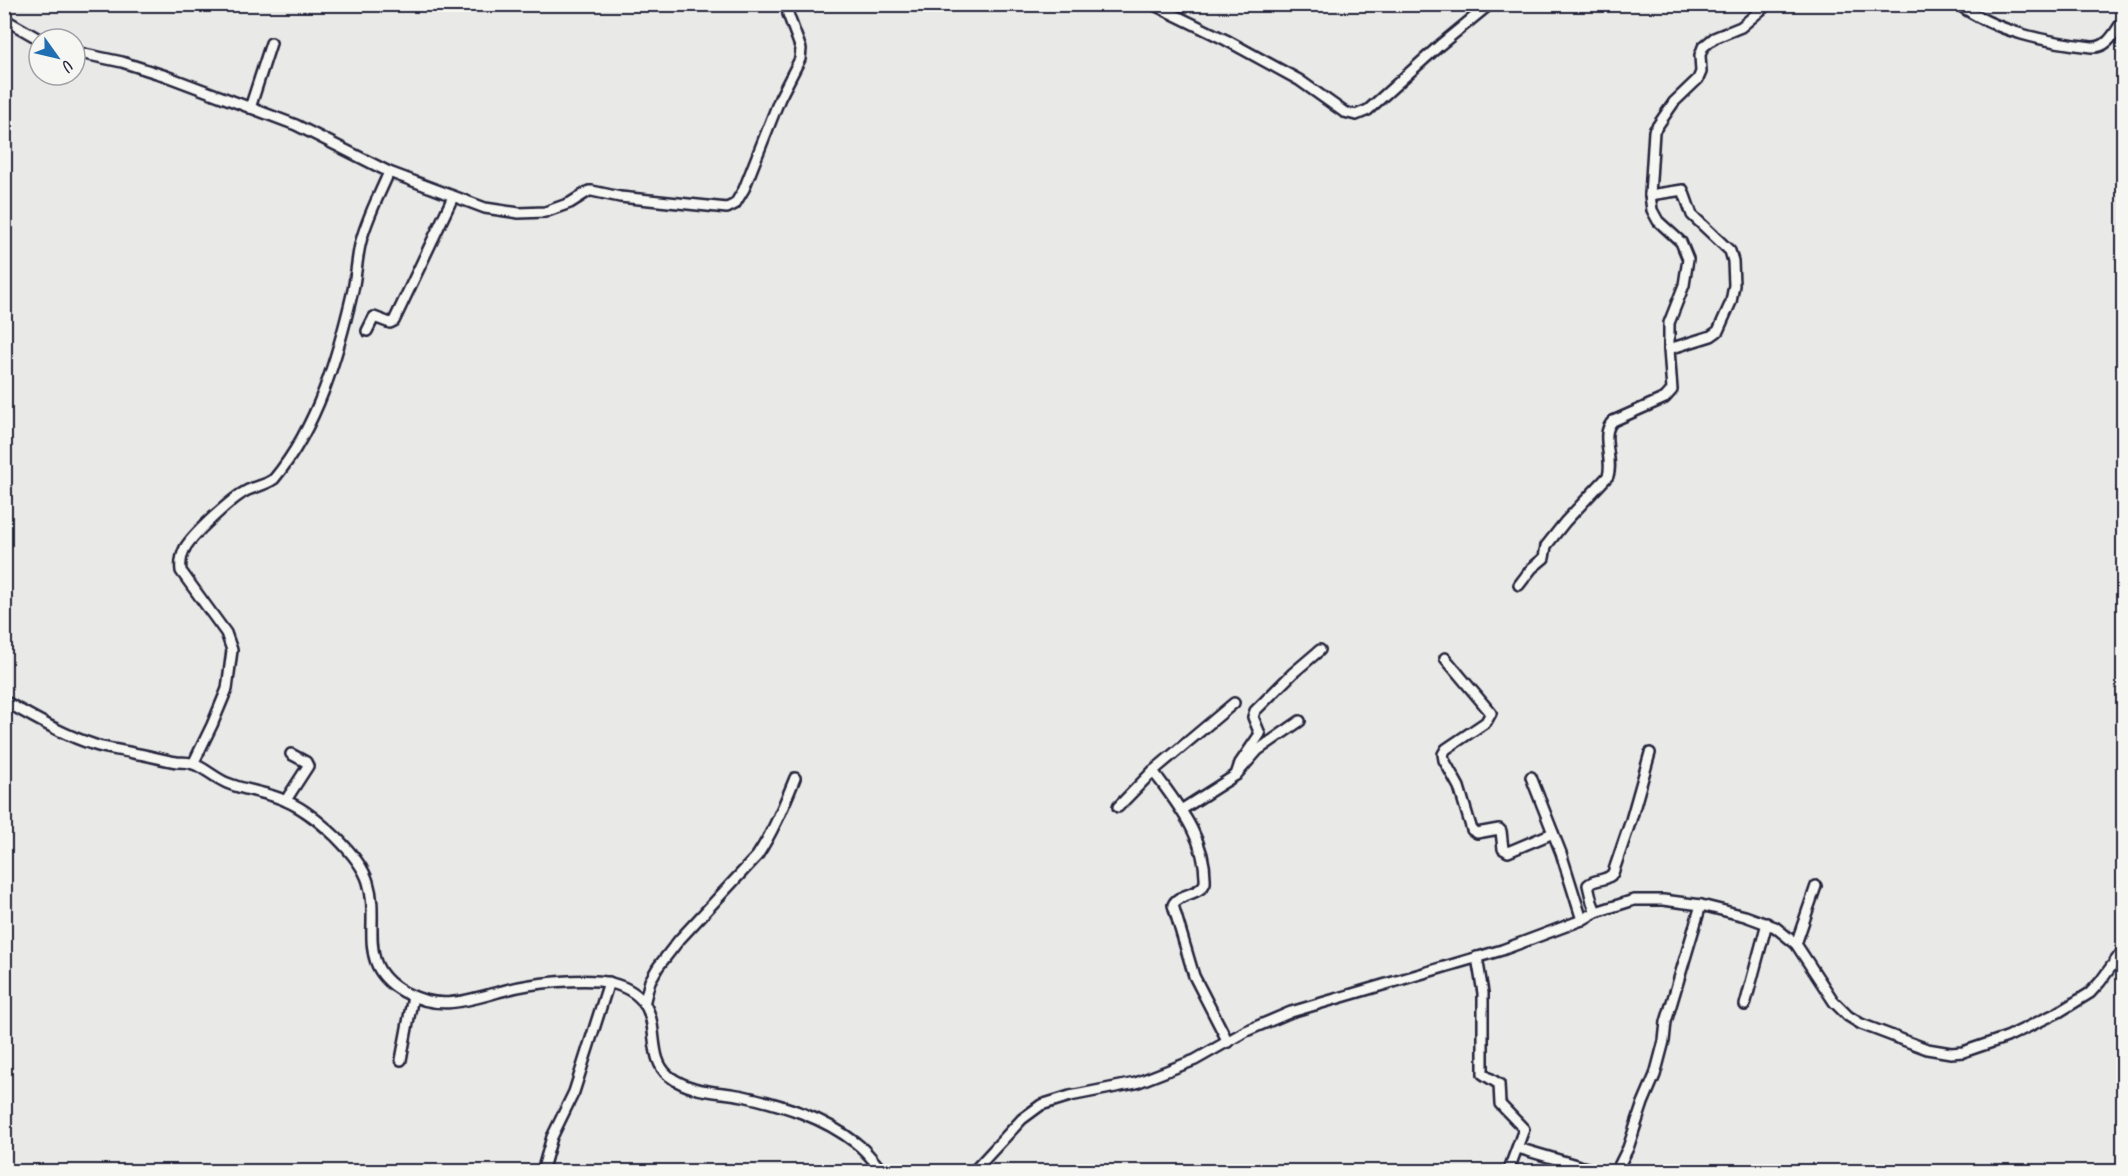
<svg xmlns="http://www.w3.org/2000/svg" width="2128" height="1176" font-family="Caveat,sans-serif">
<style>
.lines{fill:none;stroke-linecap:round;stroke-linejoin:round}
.street-casing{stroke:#22223b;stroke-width:14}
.street{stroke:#f6f6f2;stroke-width:9}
</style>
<rect width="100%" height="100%" fill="#e9e9e7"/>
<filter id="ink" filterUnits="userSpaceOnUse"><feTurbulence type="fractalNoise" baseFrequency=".0167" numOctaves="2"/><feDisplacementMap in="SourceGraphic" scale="12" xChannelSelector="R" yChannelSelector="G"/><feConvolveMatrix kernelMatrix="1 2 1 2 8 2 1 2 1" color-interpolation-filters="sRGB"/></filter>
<g filter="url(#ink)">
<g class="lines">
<!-- street casing -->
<g class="street-casing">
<g id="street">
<path d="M1152,4L1226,40L1299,80L1344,112L1356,115L1368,110L1440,45L1490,4"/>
<path d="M1958,4C1996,32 2046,42 2092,47C2109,48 2115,31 2124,19"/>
<path d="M4,19L39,39"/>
<path d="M75,52L122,62L166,76L296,125L389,172L485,208L519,213L545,212L570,203L589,191H592L620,197L727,208L735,204L744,189L780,98L800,59L801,49L788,14L790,4"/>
<path d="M250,108L271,43"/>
<path d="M1650,195L1683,190L1692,215L1730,251L1733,261L1734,285L1731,302L1718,331L1711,336L1669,349"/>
<path d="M367,331L374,317L390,323L394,321L453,197"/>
<path d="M1519,585L1532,568L1544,558L1546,546L1565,522L1608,476C1614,459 1599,434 1613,421L1665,398L1672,390L1669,349V323L1684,285L1688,259L1681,242L1658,221L1652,210L1650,195L1654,131L1674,102L1698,79L1701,72L1700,55L1703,47L1714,38L1741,27L1768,4"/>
<path d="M1445,658L1491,713L1486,722L1446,749L1443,754L1444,760L1459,787L1472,830L1477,833L1499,829L1501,831L1503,849L1508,852L1553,833"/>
<path d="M4,701C33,717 63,735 95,745C107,749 121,750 133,753C148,755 162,760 177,762C182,762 189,762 194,764C206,769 215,778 227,783C246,791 268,792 286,801C305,809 321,823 336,837C348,849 363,865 368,882C381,923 354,965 404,992C441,1012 468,1000 506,990C531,983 586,977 611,983C674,999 639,1052 669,1076C691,1093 718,1091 743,1096C783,1105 823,1117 856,1143C867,1151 874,1162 883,1172"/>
<path d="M193,764L212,725L227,689L232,650L226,633L181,571C180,563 181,556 185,548C193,534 233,497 248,490C257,486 266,485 274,479C318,426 338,355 353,290C356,275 357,259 360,245C366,219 379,196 389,172"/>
<path d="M1153,771C1177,804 1207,839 1205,883C1199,896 1178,893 1173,905L1194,976L1228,1042"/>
<path d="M1236,775L1240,763L1260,734L1253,717L1255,711L1293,673L1320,650"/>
<path d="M1531,777L1561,853L1582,920"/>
<path d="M286,800L308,766L306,762L291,754"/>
<path d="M1118,807L1153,771L1234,703"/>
<path d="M1181,810L1236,775L1258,750L1300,721"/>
<path d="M1596,912L1592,902L1588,885C1595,878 1607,882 1613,873L1631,820L1650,753"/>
<path d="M1796,944L1816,886"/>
<path d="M1477,957L1483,993V1074L1499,1084L1500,1104L1524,1129L1508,1172"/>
<path d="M644,1004L650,981L658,967L679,940L757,856C773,832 784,805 795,778"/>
<path d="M1745,1005L1767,923"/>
<path d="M401,1060L413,996"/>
<path d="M1518,1148L1600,1172"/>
<path d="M542,1172L552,1137L574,1092L609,982"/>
<path d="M973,1172L1022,1119L1041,1105L1070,1096L1136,1083L1195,1060L1246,1031L1291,1012L1502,950L1582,920L1596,912L1634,900H1663L1701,905L1745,916L1775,927L1796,944L1834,1002L1848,1016L1861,1024L1927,1049L1951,1053L1963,1052L2007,1037L2059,1012L2090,993L2100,982L2124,949"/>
<path d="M1616,1172L1628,1148L1643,1103L1655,1075L1664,1041L1666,1022L1701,905"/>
</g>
</g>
<!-- street -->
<use href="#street" class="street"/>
</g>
</g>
<!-- margin -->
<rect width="2128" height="1176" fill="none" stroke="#f6f6f2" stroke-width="24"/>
<rect x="12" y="12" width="2104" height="1152" fill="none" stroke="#22223b" stroke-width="2" filter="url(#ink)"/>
<!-- north arrow -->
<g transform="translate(57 57) rotate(124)"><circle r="28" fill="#f6f6f2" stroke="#a1a1a9" stroke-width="1.5"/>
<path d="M0-4.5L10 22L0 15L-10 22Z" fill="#1f6fb2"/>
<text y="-9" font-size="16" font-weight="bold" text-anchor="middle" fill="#22223b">U</text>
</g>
</svg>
